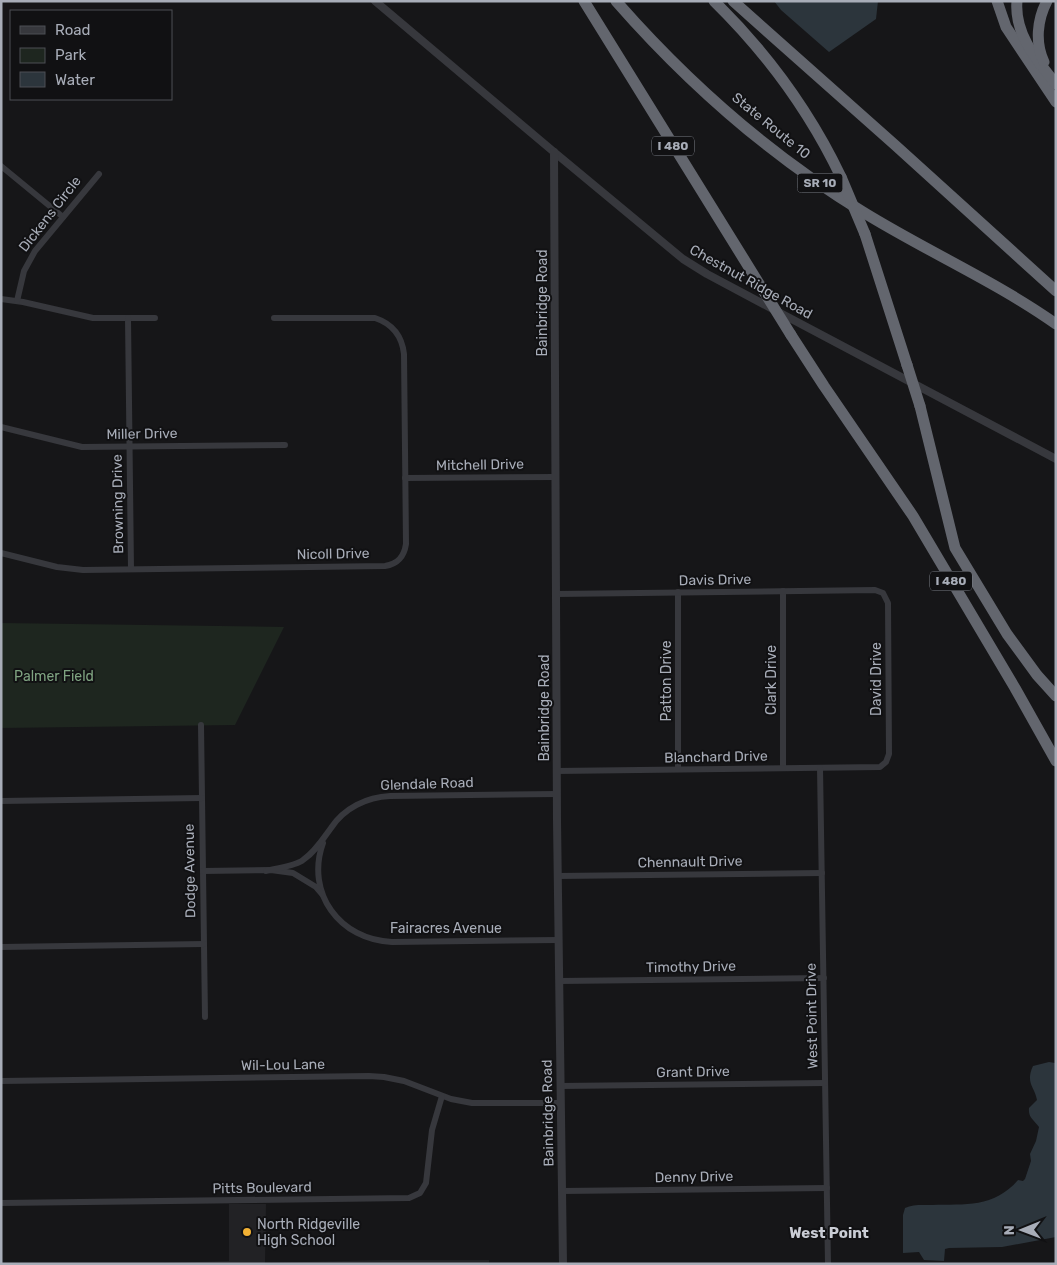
<svg xmlns="http://www.w3.org/2000/svg" width="1057" height="1265" font-family="Rubik,sans-serif">
<style>
.built{fill:#222225}
.green{fill:#1e261f}
.water{fill:#2c353c}
.lines{fill:none;stroke-linecap:round;stroke-linejoin:round}
.minor{stroke:#37383d;stroke-width:6}
.tertiary{stroke:#37383d;stroke-width:8}
.motorway{stroke:#63666e;stroke-width:11}
.motorway-bridge{stroke:#63666e;stroke-width:11}
.poi-dot{fill:#f2b134;stroke:#111113;stroke-width:2}
.labels{text-anchor:middle;dominant-baseline:central;stroke-width:4;stroke-linejoin:round;paint-order:stroke}
.shield{fill:#111113;stroke:#7b7e86;stroke-width:1}
.shield-label{font-size:12px;font-weight:bold;fill:#a8adb8}
.street-label{font-size:14px;fill:#a8adb8;stroke:#111113}
.park-label{font-size:14px;fill:#7fa381;stroke:#111113}
.poi-label{font-size:14px;fill:#a8adb8;stroke:#111113;text-anchor:start}
.neighbourhood-label{font-size:15px;font-weight:bold;fill:#c9ccd4;stroke:#111113}
</style>
<rect width="100%" height="100%" fill="#161618"/>
<!-- built -->
<path class="built" d="M229,1204H266L265,1263L382,1260H489V1264H131L229,1261Z"/>
<!-- green -->
<path class="green" d="M1,623L284,627L235,725L1,728Z"/>
<!-- water -->
<g class="water">
<path d="M774,1H878L876,19L829,52L781,10Z"/>
<path d="M1049,1062L1055,1063L1056,1066V1237L1002,1247L949,1248L945,1249L944,1261L924,1260L919,1252L903,1253V1215L905,1208C913,1204 923,1205 932,1205C965,1204 994,1208 1018,1180L1023,1181L1025,1179L1031,1161L1030,1154L1036,1141L1039,1127C1034,1120 1028,1118 1029,1108L1037,1100C1035,1087 1025,1083 1033,1066Z"/>
</g>
<g class="lines">
<!-- minor -->
<g class="minor">
<path d="M1,166L63,217"/>
<path d="M1,299L23,302L93,318H155"/>
<path d="M17,301L24,271L35,251L99,174"/>
<path d="M128,318L131,569"/>
<path d="M1,427L82,447L285,445"/>
<path d="M405,478L555,477"/>
<path d="M1,553L57,567L83,570L385,566C398,564 404,557 406,544L404,354C402,336 393,324 375,318H274"/>
<path d="M783,591V768"/>
<path d="M678,592V769"/>
<path d="M556,594L875,590L883,593L888,603L889,754L886,762L880,767L556,771"/>
<path d="M201,725L205,1017"/>
<path d="M820,768L828,1264"/>
<path d="M1,801L202,798"/>
<path d="M323,843C305,893 340,940 392,942L558,940"/>
<path d="M203,871L271,870L293,873L316,887L322,894"/>
<path d="M266,871C276,868 296,866 303,860C315,852 323,839 331,828C344,808 367,797 390,796L557,794"/>
<path d="M557,876L822,873"/>
<path d="M1,947L204,944"/>
<path d="M559,981L824,978"/>
<path d="M1,1081L369,1076L384,1077L404,1081L451,1099L472,1103H561"/>
<path d="M560,1086L825,1083"/>
<path d="M562,1191L827,1188"/>
<path d="M1,1203L409,1198L420,1193L426,1183L432,1130L442,1096"/>
</g>
<!-- tertiary -->
<g class="tertiary">
<path d="M375,1L554,152L683,259L707,274L767,306L1056,459"/>
<path d="M554,152L557,820L563,1264"/>
</g>
<!-- motorway -->
<g class="motorway">
<path d="M584,1L763,290"/>
<path d="M616,1C687,82 771,156 863,212C926,251 995,281 1056,324"/>
<path d="M714,1C767,53 809,110 841,177"/>
<path d="M733,1L895,145L1056,291"/>
<path d="M997,1L1006,27L1056,102"/>
<path d="M1017,1C1014,34 1037,60 1056,84"/>
<path d="M1044,62C1035,43 1037,20 1047,1"/>
<path d="M865,234L907,365"/>
<path d="M791,335L824,386L913,516L1015,688L1056,761"/>
<path d="M920,406L955,548L1007,634L1037,675L1056,696"/>
</g>
<!-- motorway-bridge -->
<g class="motorway-bridge">
<path d="M841,177L865,234"/>
<path d="M763,290L791,335"/>
<path d="M907,365L920,406"/>
</g>
</g>
<!-- markers -->
<circle class="poi-dot" cx="247" cy="1232" r="5"/>
<g class="labels">
<!-- shield labels -->
<g class="shield">
<rect x="652" y="136.5" width="42" height="19" rx="4"/>
<rect x="797.5" y="173.5" width="45" height="19" rx="4"/>
<rect x="930" y="571.5" width="42" height="19" rx="4"/>
</g>
<g class="shield-label">
<text x="673" y="146">I 480</text>
<text x="820" y="183">SR 10</text>
<text x="951" y="581">I 480</text>
</g>
<!-- street labels -->
<g class="street-label">
<text transform="translate(771 126) rotate(39)">State Route 10</text>
<text transform="translate(50 214) rotate(-52)">Dickens Circle</text>
<text transform="translate(751 282) rotate(29)">Chestnut Ridge Road</text>
<text transform="translate(542 303) rotate(-90)">Bainbridge Road</text>
<text transform="translate(142 434) rotate(-1)">Miller Drive</text>
<text transform="translate(480 465) rotate(-1)">Mitchell Drive</text>
<text transform="translate(118 504) rotate(-91)">Browning Drive</text>
<text transform="translate(333 554) rotate(-1)">Nicoll Drive</text>
<text transform="translate(715 580) rotate(-1)">Davis Drive</text>
<text transform="translate(876 679) rotate(-90)">David Drive</text>
<text transform="translate(771 680) rotate(-90)">Clark Drive</text>
<text transform="translate(666 681) rotate(-90)">Patton Drive</text>
<text transform="translate(544 708) rotate(-90)">Bainbridge Road</text>
<text transform="translate(716 757) rotate(-1)">Blanchard Drive</text>
<text transform="translate(427 784) rotate(-2)">Glendale Road</text>
<text transform="translate(690 862) rotate(-1)">Chennault Drive</text>
<text transform="translate(190 871) rotate(-91)">Dodge Avenue</text>
<text x="446" y="928">Fairacres Avenue</text>
<text transform="translate(691 967) rotate(-1)">Timothy Drive</text>
<text transform="translate(812 1016) rotate(-91)">West Point Drive</text>
<text transform="translate(283 1065) rotate(-1)">Wil-Lou Lane</text>
<text transform="translate(693 1072) rotate(-1)">Grant Drive</text>
<text transform="translate(548 1113) rotate(-91)">Bainbridge Road</text>
<text transform="translate(694 1177) rotate(-1)">Denny Drive</text>
<text transform="translate(262 1188) rotate(-1)">Pitts Boulevard</text>
</g>
<!-- park labels -->
<g class="park-label">
<text x="54" y="676">Palmer Field</text>
</g>
<!-- poi labels -->
<g class="poi-label">
<text x="257" y="1224">North Ridgeville<tspan x="257" dy="16">High School</tspan></text>
</g>
<!-- neighbourhood labels -->
<g class="neighbourhood-label">
<text x="829" y="1233">West Point</text>
</g>
</g>
<!-- border -->
<rect width="1057" height="1265" fill="none" stroke="#a8adb8" stroke-width="5"/>
<!-- legend -->
<rect x="10" y="10" width="162" height="90" fill="#111113" stroke="#4d4f55"/>
<rect x="20" y="26" width="25" height="8" fill="#37383d" stroke="#4d4f55"/>
<text x="55" y="35" font-size="15" fill="#a8adb8">Road</text>
<rect x="20" y="48" width="25" height="15" fill="#1e261f" stroke="#4d4f55"/>
<text x="55" y="60" font-size="15" fill="#a8adb8">Park</text>
<rect x="20" y="72" width="25" height="15" fill="#2c353c" stroke="#4d4f55"/>
<text x="55" y="85" font-size="15" fill="#a8adb8">Water</text>
<!-- north arrow -->
<g transform="translate(1022 1230) rotate(269)" stroke="#111113" stroke-width="4" paint-order="stroke">
<path d="M0-4L9 19L0 12L-9 19Z" fill="#a8adb8"/>
<text y="-8" font-size="14" font-weight="bold" text-anchor="middle" fill="#a8adb8">N</text>
</g>
</svg>
